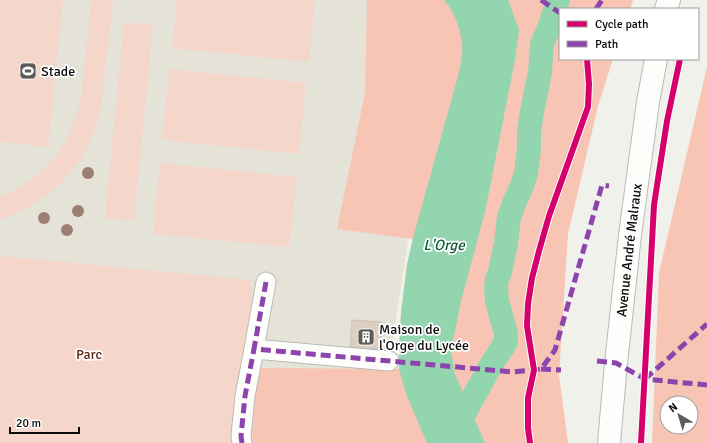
<svg xmlns="http://www.w3.org/2000/svg" width="707" height="443" font-family="Signika,sans-serif">
<style>
.built{fill:#e5e3d8}
.green{fill:#f4d6cb}
.forest{fill:#f8c4b4;fill-rule:evenodd}
.water{fill:#93d5af}
.lines{fill:none;stroke-linecap:round;stroke-linejoin:round}
.canal{stroke:#93d5af;stroke-width:24}
.building{fill:#dccfbf;stroke:#c6c4c1}
.street-casing{stroke:#babab6;stroke-width:21}
.secondary-casing{stroke:#babab6;stroke-width:24}
.street{stroke:#fdfdfc;stroke-width:19}
.secondary{stroke:#fdfdfc;stroke-width:22}
.quiet{stroke:#8e44ad;stroke-width:5;stroke-dasharray:10 5;stroke-linecap:butt}
.cycleway-casing{stroke:#fff;stroke-width:8}
.cycleway{stroke:#d6006c;stroke-width:6}
.tree{fill:#9d7e72}
.labels{text-anchor:middle;dominant-baseline:central;stroke-width:3.5;stroke-linejoin:round;paint-order:stroke}
.poi-label{font-size:14px;fill:#0c0b09;stroke:#fff;text-anchor:start}
.street-label{font-size:14px;fill:#0c0b09;stroke:#fff}
.park-label{font-size:14px;fill:#581f0f;stroke:#fff}
.water-label{font-size:15px;font-style:italic;fill:#115937;stroke:#fff}
</style>
<rect width="100%" height="100%" fill="#f1f1ec"/>
<!-- built -->
<path class="built" d="M0,0H431L412,215L388,370L427,443H0Z"/>
<!-- green -->
<g class="green">
<path d="M0,0H63L48,147L0,142Z"/>
<path d="M91,0H113C111,23 108,47 105,70C103,90 102,110 95,130C79,173 43,205 0,219V196C47,178 70,146 81,98Z"/>
<path d="M177,0H315L309,62L172,48Z"/>
<path d="M124,22L153,25L134,221L105,218Z"/>
<path d="M169,69L306,83L299,154L162,140Z"/>
<path d="M160,163L297,177L289,247L153,234Z"/>
<path d="M0,256L251,280L257,368L252,443H0Z"/>
</g>
<!-- forest -->
<g class="forest">
<path d="M367,0H633L630,9H560V59H613L598,106L568,234L559,376L568,443H252L257,368L399,369L401,313L407,265L413,239L337,229L365,93Z"/>
<path d="M707,67V443H652L659,273ZM667,403H691V427H667Z"/>
</g>
<!-- water -->
<path class="water" d="M444,0H508L519,30L515,60L485,212L461,301L451,351L455,374L485,443H427L406,394L399,369V348L401,313L407,265L413,238L456,83C458,76 460,69 461,62C465,41 458,16 444,0Z"/>
<g class="lines">
<!-- canal -->
<path class="canal" d="M456,420L465,412L491,365L506,342V334L497,301L496,288L497,279L500,272L506,243L509,217L515,201L522,186L526,173L529,149V131L532,112L540,72L542,44L549,29L558,0"/>
</g>
<!-- building -->
<path class="building" d="M352,320L382,322L380,349L350,347Z"/>
<g class="lines">
<!-- street casing -->
<g class="street-casing">
<g id="street">
<path d="M266,282L254,349L389,361"/>
<path d="M242,443L241,436L245,396L254,349"/>
</g>
</g>
<!-- secondary casing -->
<g class="secondary-casing">
<g id="secondary">
<path d="M666,9L669,0"/>
<path id="s1" d="M609,443L616,363L630,235L648,102L656,59"/>
</g>
</g>
<!-- street -->
<use href="#street" class="street"/>
<!-- secondary -->
<use href="#secondary" class="secondary"/>
<!-- quiet -->
<g class="quiet">
<path d="M541,0L560,13"/>
<path d="M596,9L602,0"/>
<path d="M266,282L254,349L513,372L541,369L555,350L602,185L609,186"/>
<path d="M597,361L616,363L645,379L707,385"/>
<path d="M541,369L561,370"/>
<path d="M645,379L707,324"/>
<path d="M242,443L241,436L245,396L254,349"/>
</g>
<!-- cycleway casing -->
<g class="cycleway-casing">
<g id="cycleway">
<path d="M530,443L528,428V398L534,370L527,326L528,304L532,278L539,251L549,216L588,107L589,84L587,59"/>
<path d="M641,443L654,205L667,121L680,59"/>
</g>
</g>
<!-- cycleway -->
<use href="#cycleway" class="cycleway"/>
</g>
<!-- trees -->
<g class="tree">
<circle cx="88" cy="173" r="6"/>
<circle cx="78" cy="211" r="6"/>
<circle cx="44" cy="218" r="6"/>
<circle cx="67" cy="230" r="6"/>
</g>
<!-- icons -->
<defs>
<g id="stadium-square" transform="scale(0.9)"><rect x="-9" y="-9" width="18" height="18" rx="4" fill="#5c5c58" stroke="#fff"/><path d="M0-5a6.5 5 0 1 0 0 10a6.5 5 0 1 0 0-10ZM-3.5-1.8h7v3.6h-7Z" fill="#fff"/></g>
<g id="building-square" transform="scale(0.9)"><rect x="-9" y="-9" width="18" height="18" rx="4" fill="#5c5c58" stroke="#fff"/><path d="M-4-6H4V6H1V3H-1V6H-4ZM-2.5-4.3h1.7v1.8h-1.7ZM.8-4.3h1.7v1.8H.8ZM-2.5-1h1.7V.8h-1.7ZM.8-1h1.7V.8H.8Z" fill="#fff"/></g>
</defs>
<g fill-rule="evenodd">
<use href="#stadium-square" x="28" y="71"/>
<use href="#building-square" x="366" y="337"/>
</g>
<g class="labels">
<!-- poi labels -->
<g class="poi-label">
<text x="41" y="71">Stade</text>
<text x="379" y="329">Maison de<tspan x="379" dy="16">l'Orge du Lycée</tspan></text>
</g>
<!-- street labels -->
<g class="street-label">
<text stroke="none"><textPath href="#s1" startOffset="194">Avenue André Malraux</textPath></text>
</g>
<!-- park labels -->
<g class="park-label">
<text x="89" y="354">Parc</text>
</g>
<!-- water labels -->
<g class="water-label">
<text x="444" y="245">L'Orge</text>
</g>
</g>
<!-- legend -->
<rect x="559" y="8" width="140" height="52" fill="#ffffff" stroke="#9e9d9d"/>
<rect x="567" y="21" width="20" height="6" fill="#d6006c" stroke="#9e9d9d"/>
<text x="595" y="28" font-size="12" fill="#0c0b09">Cycle path</text>
<rect x="567" y="41" width="20" height="6" fill="#8e44ad" stroke="#9e9d9d"/>
<text x="595" y="48" font-size="12" fill="#0c0b09">Path</text>
<!-- north arrow -->
<g transform="translate(679 415) rotate(322)"><circle r="19" fill="#ffffff" stroke="#9e9d9d"/>
<path d="M0-3L7 15L0 10L-7 15Z" fill="#5c5c58"/>
<text y="-6" font-size="11" font-weight="bold" text-anchor="middle" fill="#0c0b09">N</text>
</g>
<!-- scale -->
<path d="M10 427v6h69v-6" fill="none" stroke="#0c0b09" stroke-width="2"/>
<text x="16" y="427" font-size="12" fill="#0c0b09" stroke="#ffffff" stroke-width="3" paint-order="stroke">20 m</text>
</svg>
